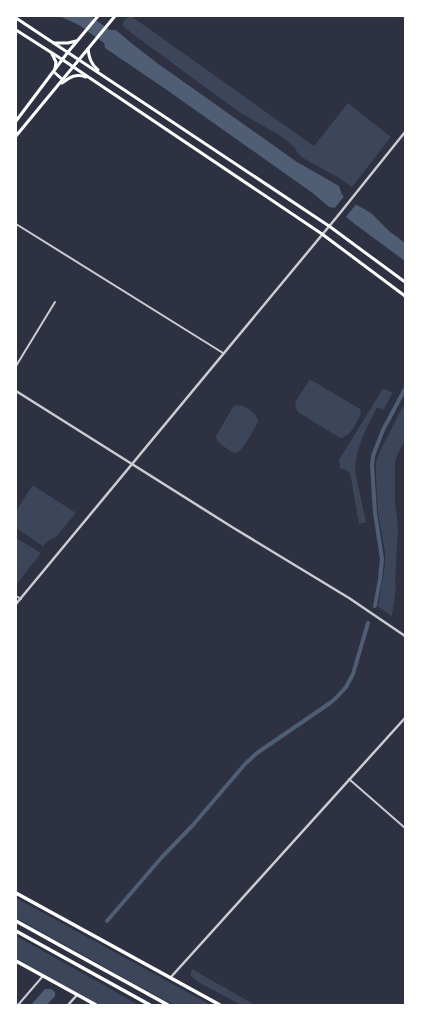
<svg xmlns="http://www.w3.org/2000/svg" width="421" height="1021" font-family="'Noto Sans',sans-serif">
<style>
.green{fill:#3c4559}
.water{fill:#4f5d75}
.pier{fill:#2d3142}
.lines{fill:none;stroke-linecap:round;stroke-linejoin:round}
.canal{stroke:#4f5d75;stroke-width:4}
.minor{stroke:#caccd0;stroke-width:2}
.tertiary{stroke:#caccd0;stroke-width:2.5}
.secondary{stroke:#fff;stroke-width:3}
.primary{stroke:#fff;stroke-width:3.5}
.trunk{stroke:#fff;stroke-width:3.5}
</style>
<rect width="100%" height="100%" fill="#2d3142"/>
<!-- green -->
<g class="green">
<path d="M128,16H131L314,146L348,103L391,137L352,187L339,178L301,157L293,146L279,135L239,112L130,32L123,26V22Z"/>
<path d="M309,380L313,381L360,409L361,414C356,423 351,437 340,438L298,412L295,406L296,401Z"/>
<path d="M384,389L391,392L392,394L383,410L377,407C367,428 355,448 355,471L366,522L359,524L350,473L346,470L340,468L339,460L382,390Z"/>
<path d="M405,402V441L400,449L395,461V501L398,528L395,582L396,589L392,616L378,607L385,565V552L378,513L376,479V462L380,451Z"/>
<path d="M236,405C245,405 256,412 258,421C255,428 244,450 237,452C233,454 229,450 226,448C221,445 217,442 216,436L233,407Z"/>
<path d="M32,486H34L76,513L56,537L48,541L43,546L16,528V511Z"/>
<path d="M16,538L41,553L19,581L16,584Z"/>
<path d="M16,898L211,1005H176L166,1001L16,918Z"/>
<path d="M16,936L109,988L138,1005H100L16,959Z"/>
<path d="M192,969L255,1005H241L198,982L191,976V973Z"/>
</g>
<!-- water -->
<g class="water">
<path d="M59,16H90L110,30H116L130,42L157,63L297,162L339,186L342,195L355,204L366,210L372,214L389,231L405,243V261L356,225L335,208L329,207L314,194L164,88L105,48L104,43L79,25Z"/>
<path d="M45,989H51L55,992V996L47,1005H31Z"/>
</g>
<!-- pier -->
<path class="pier" d="M345,195L357,203L345,218L334,209Z"/>
<g class="lines">
<!-- canal -->
<g class="canal">
<path d="M375,606L380,579L382,559L375,513L372,465L373,456L383,430L405,389"/>
<path d="M107,921L162,857L193,825L245,764L257,753L330,703L336,698L346,687L353,674L368,623"/>
</g>
<!-- minor -->
<g class="minor">
<path d="M16,224L223,353"/>
<path d="M16,366L55,302"/>
<path d="M16,596L21,599"/>
<path d="M349,779L405,828"/>
<path d="M18,1005L43,976"/>
</g>
<!-- tertiary -->
<g class="tertiary">
<path d="M16,391L232,527L349,598L405,636"/>
<path d="M16,604L336,218L405,132"/>
<path d="M171,977L405,718"/>
<path d="M68,1005L77,995"/>
</g>
<!-- secondary -->
<g class="secondary">
<path d="M16,18L329,226L405,282"/>
<path d="M16,30L63,60L322,234L405,296"/>
<path d="M54,43H68L76,41"/>
<path d="M88,49C89,58 91,64 98,70"/>
<path d="M52,54L56,62L55,69"/>
<path d="M54,72L63,80"/>
<path d="M62,83C70,77 76,73 86,77"/>
<path d="M16,121L68,52L98,16"/>
<path d="M16,136L115,16"/>
</g>
<!-- primary -->
<g class="primary">
<path d="M16,893L220,1005"/>
<path d="M16,961L96,1005"/>
</g>
<!-- trunk -->
<g class="trunk">
<path d="M16,921L168,1005"/>
<path d="M16,931L150,1005"/>
</g>
</g>
<!-- border -->
<rect width="421" height="1021" fill="none" stroke="#ffffff" stroke-width="34"/>
</svg>
